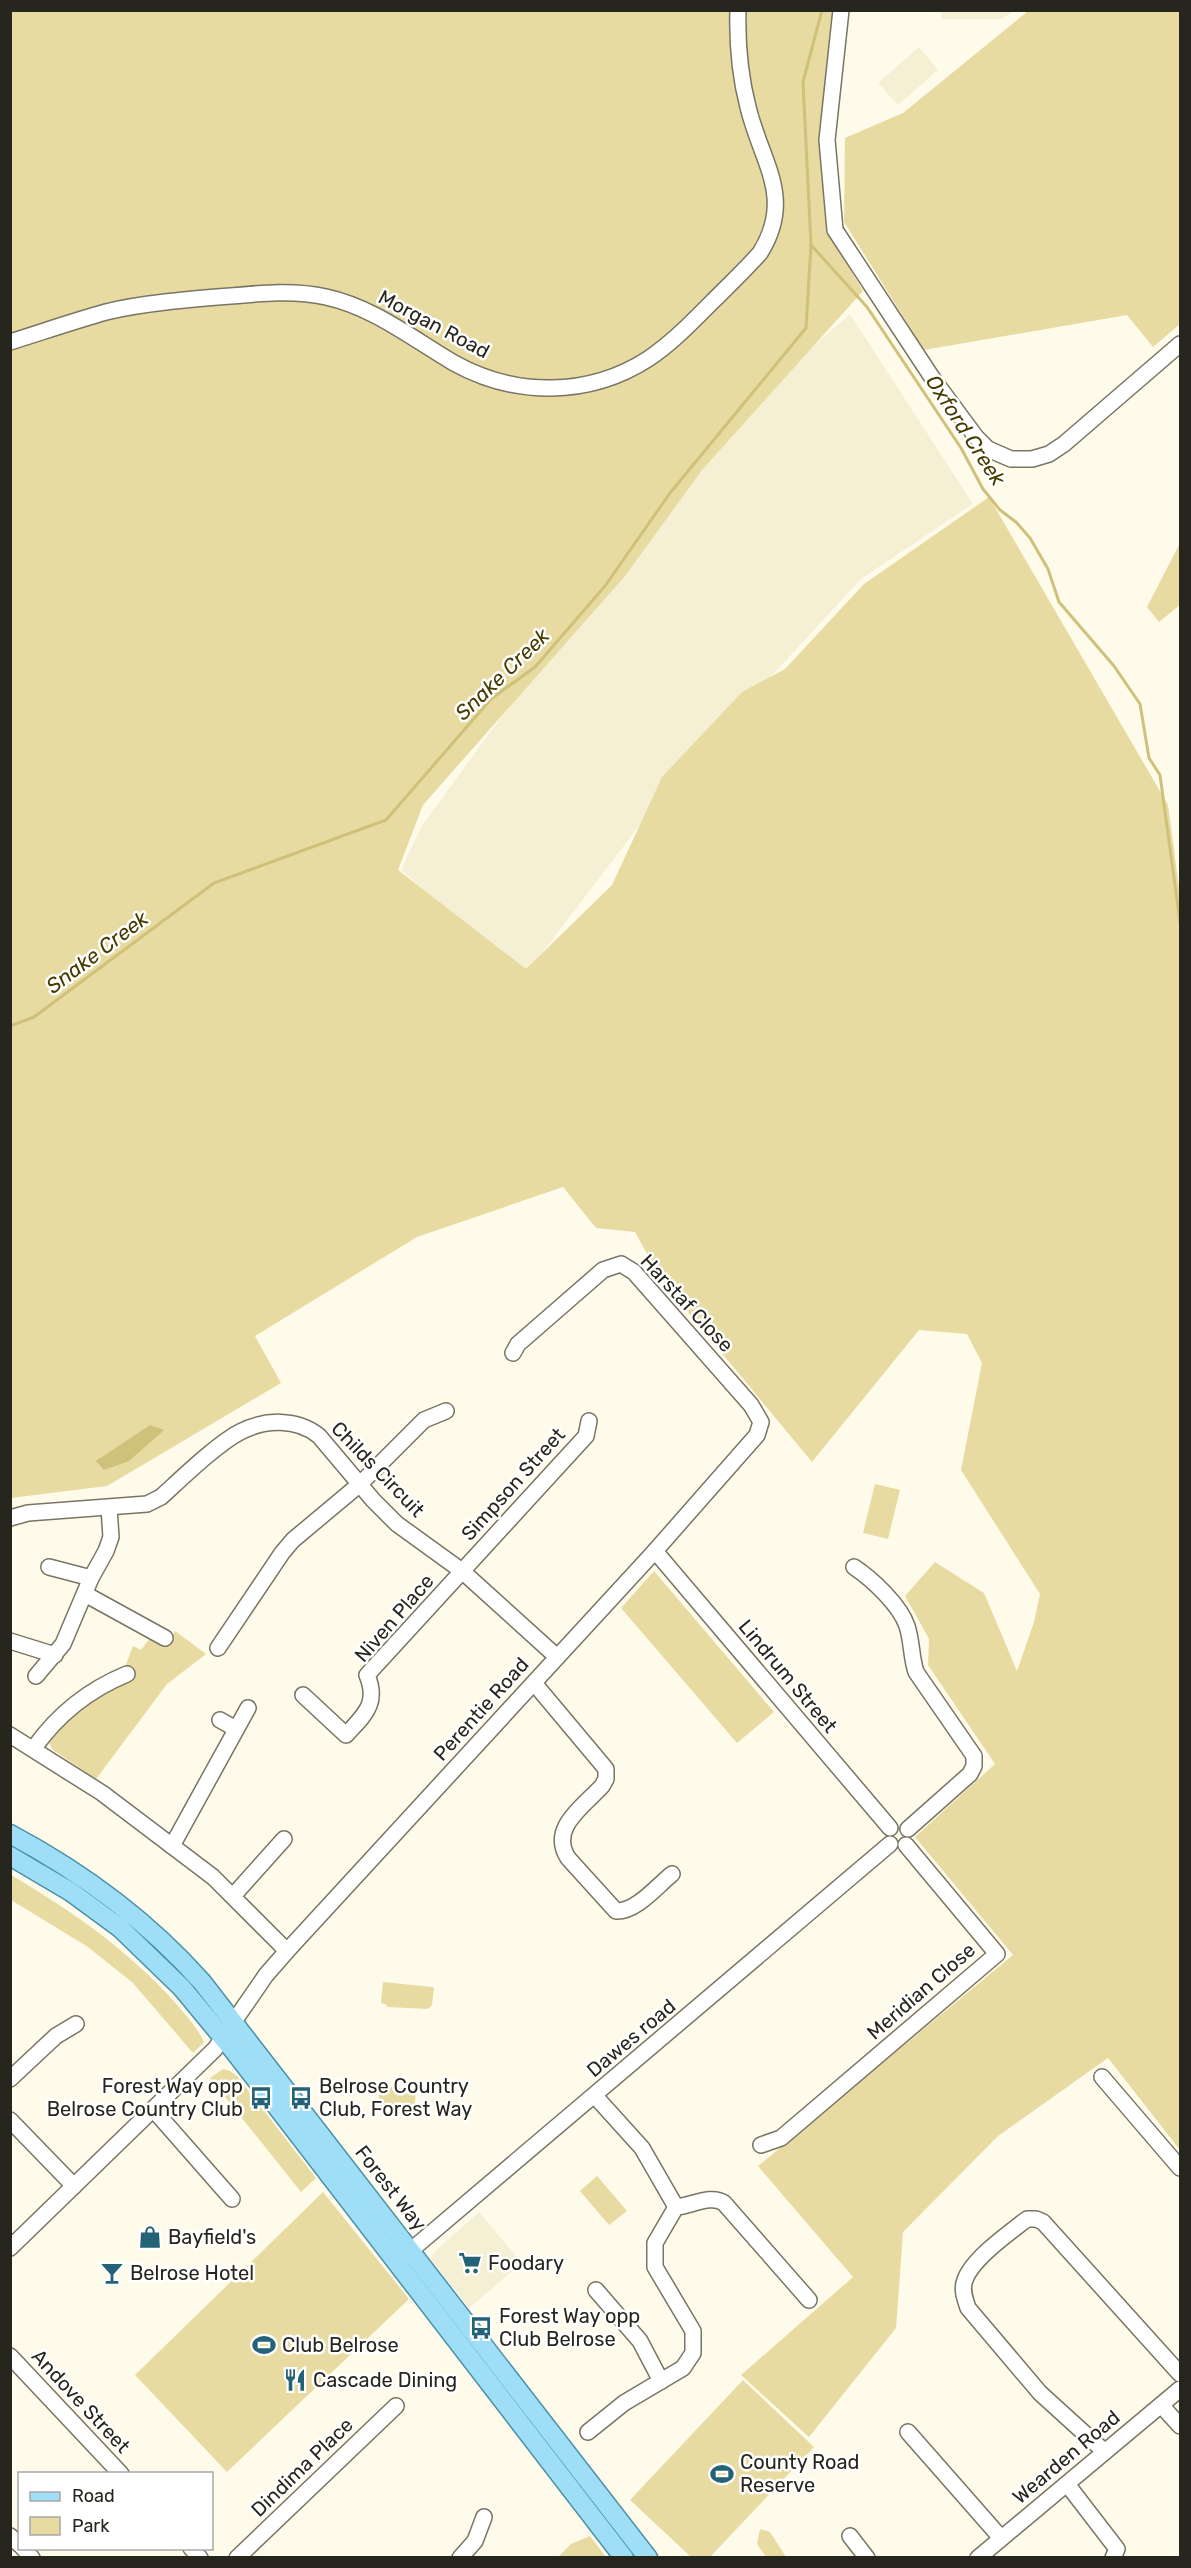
<svg xmlns="http://www.w3.org/2000/svg" width="1191" height="2568" font-family="Rubik,sans-serif">
<style>
.built{fill:#f5f0d4}
.green{fill:#e7dba1}
.water{fill:#cfc07a}
.lines{fill:none;stroke-linecap:round;stroke-linejoin:round}
.stream{stroke:#cfc07a;stroke-width:3}
.minor-casing{stroke:#797564;stroke-width:18}
.major-casing{stroke:#4a91a8;stroke-width:21}
.minor{stroke:#fff;stroke-width:15}
.major{stroke:#9edff7;stroke-width:18}
.labels{text-anchor:middle;dominant-baseline:central;stroke-width:5;stroke-linejoin:round;paint-order:stroke}
.street-label{font-size:20px;fill:#27261e;stroke:#fff}
.poi-label{font-size:20px;fill:#27261e;stroke:#fff;text-anchor:start}
.water-label{font-size:21px;font-style:italic;fill:#463c01;stroke:#fff}
</style>
<rect width="100%" height="100%" fill="#fffbeb"/>
<!-- built -->
<g class="built">
<path d="M942,11V10L1014,11L1002,19H941Z"/>
<path d="M919,47L938,70L898,105L878,83Z"/>
<path d="M850,314L973,504L861,579L668,788L526,974L496,954L401,870L421,827L587,599L680,463Z"/>
<path d="M479,2212L522,2263L469,2308L431,2259L433,2253Z"/>
</g>
<!-- green -->
<g class="green">
<path d="M10,11H832L820,139L830,236L863,291L702,470L625,576L423,805L398,870L526,969L612,885L662,777L742,692L785,669L864,584L989,497L1168,805L1180,895V2150L1108,2058L998,2136L903,2232L896,2328L809,2437L741,2375L853,2277L758,2166L1013,1955L915,1837L995,1764L928,1665L929,1639L905,1596L935,1562L984,1593L1017,1671L1034,1622L1040,1594L961,1470L982,1363L967,1334L919,1330L812,1462L662,1281L635,1232L596,1228L563,1187L417,1237L255,1336L281,1383L107,1486L11,1498Z"/>
<path d="M1028,11H1180V324L1153,347L1127,315L924,350L844,222L845,138L903,113Z"/>
<path d="M1180,543V605L1159,622L1147,607Z"/>
<path d="M875,1484L900,1490L888,1539L863,1533Z"/>
<path d="M654,1571L774,1712L737,1743L621,1608Z"/>
<path d="M175,1631L206,1654L167,1684L96,1779L53,1750L48,1741C73,1714 96,1693 132,1680L128,1670H124L133,1646L141,1650L150,1638L165,1645Z"/>
<path d="M11,1875C70,1910 124,1947 171,1998C183,2012 196,2025 204,2042L193,2053L133,1983L88,1947L11,1900Z"/>
<path d="M383,1982L432,1987L434,1988L432,2005L428,2009L387,2007V2005L381,2003Z"/>
<path d="M223,2069L230,2071L237,2076L316,2178L301,2192L210,2078Z"/>
<path d="M380,2086L416,2090L414,2112L378,2108Z"/>
<path d="M597,2176L627,2211L609,2225L580,2191Z"/>
<path d="M323,2192L409,2299L227,2472L135,2375Z"/>
<path d="M743,2380L814,2447L710,2557H691L630,2500Z"/>
<path d="M760,2529L770,2532L786,2557H766L757,2544Z"/>
<path d="M590,2536L606,2557H558L571,2544Z"/>
</g>
<!-- water -->
<path class="water" d="M150,1425L164,1430L129,1461L104,1470L96,1461Z"/>
<g class="lines">
<!-- stream -->
<g class="stream">
<path d="M822,10L803,82L811,245L867,307L961,448L983,489L1000,510L1016,522L1030,538L1048,569L1059,602L1114,666L1140,704L1149,758L1160,775L1180,922"/>
<path d="M10,1026L34,1017L214,883L386,820L491,699L535,667L605,586L670,493L806,328L811,245"/>
</g>
<!-- minor casing -->
<g class="minor-casing">
<g id="minor">
<path d="M841,10L827,140L835,230L933,379L976,437L988,449L1011,459H1032L1049,454L1064,444L1180,344"/>
<path d="M10,342C42,332 74,321 106,312C142,303 193,299 231,296C263,293 295,290 326,297C373,307 413,339 454,363C515,397 589,397 648,359C672,343 692,322 712,302C728,286 745,270 760,253C795,197 761,162 748,107C740,76 737,43 738,10"/>
<path d="M10,1518L28,1513L147,1504L161,1497C182,1478 217,1444 240,1432C265,1419 297,1418 319,1436L373,1500L397,1524L462,1571L557,1657"/>
<path d="M655,1551L890,1828"/>
<path d="M49,1567L91,1578"/>
<path d="M854,1567C872,1579 900,1605 907,1626C912,1641 911,1657 916,1672L974,1756V1766L970,1774L908,1829"/>
<path d="M85,1594L165,1638"/>
<path d="M10,1641L55,1655"/>
<path d="M218,1648L282,1553L293,1540L360,1484L424,1420L446,1411"/>
<path d="M36,1676L63,1644L91,1578L106,1551L111,1537L109,1508"/>
<path d="M534,1683L606,1769V1779L602,1786C583,1807 549,1828 568,1858L616,1911C636,1912 657,1886 672,1874"/>
<path d="M303,1695L346,1735C364,1715 379,1704 367,1675L586,1436L589,1421"/>
<path d="M220,1720L236,1729"/>
<path d="M10,1735L102,1793L213,1877L287,1951"/>
<path d="M34,1748C58,1714 88,1690 127,1674"/>
<path d="M172,1846L248,1708"/>
<path d="M233,1896L284,1839"/>
<path d="M1102,2077L1180,2168"/>
<path d="M10,2079L56,2036L76,2024"/>
<path d="M595,2096L642,2148L676,2207"/>
<path d="M153,2109L232,2199"/>
<path d="M10,2120L74,2186"/>
<path d="M761,2145L781,2138L997,1954L906,1845"/>
<path d="M10,2248L215,2049L266,1975L287,1951L655,1551L757,1435L761,1422L751,1405L634,1272L621,1264L603,1270L518,1344L513,1353"/>
<path d="M403,2257L890,1844"/>
<path d="M596,2290L640,2341L661,2381"/>
<path d="M10,2356L121,2474"/>
<path d="M1161,2405L1180,2426"/>
<path d="M588,2432L624,2403L683,2368L693,2353V2331L655,2267V2243L676,2207C691,2206 711,2194 724,2203L809,2300"/>
<path d="M908,2432L1001,2538"/>
<path d="M1105,2452L1040,2393L968,2308C965,2299 961,2289 965,2280C972,2259 1009,2233 1027,2219H1036L1043,2222L1180,2374"/>
<path d="M1067,2484L1117,2549L1113,2558"/>
<path d="M10,2536L20,2545"/>
<path d="M850,2536L867,2558"/>
<path d="M23,2548L32,2558"/>
<path d="M191,2548L200,2558"/>
<path d="M237,2558L396,2406"/>
<path d="M460,2558L475,2541L484,2517"/>
<path d="M978,2558L1180,2389"/>
</g>
</g>
<!-- major casing -->
<g class="major-casing">
<g id="major">
<path d="M10,1834C83,1873 147,1920 202,1982L648,2558"/>
<path d="M10,1856L71,1892L120,1928L182,1988L234,2051L624,2558"/>
</g>
</g>
<!-- minor -->
<use href="#minor" class="minor"/>
<!-- major -->
<use href="#major" class="major"/>
</g>
<!-- icons -->
<defs>
<g id="bus-bare" transform="scale(1.8)"><path d="M-5-6H5V4H4V6H2V4H-2V6H-4V4H-5ZM-3.5-4V0h7V-4ZM-3.5 1.2v1.5H-2V1.2ZM2 1.2v1.5H3.5V1.2Z" fill="#246278" stroke="#fff" stroke-width="2.5" paint-order="stroke"/></g>
<g id="shop-bare" transform="scale(1.8)"><path d="M-5-2.5h2.3a2.7 3.5 0 0 1 5.4 0H5L5.5 6h-11ZM-1.5-2.5h3a1.5 2.3 0 0 0-3 0Z" fill="#246278" stroke="#fff" stroke-width="2.5" paint-order="stroke"/></g>
<g id="supermarket-bare" transform="scale(1.8)"><path d="M-6-5.5h2.5l.6 2H6L4.5 2H-2.5L-4.4-4H-6ZM-1.5 3.2a1.3 1.3 0 1 0 .1 0ZM3 3.2a1.3 1.3 0 1 0 .1 0Z" fill="#246278" stroke="#fff" stroke-width="2.5" paint-order="stroke"/></g>
<g id="bar-bare" transform="scale(1.8)"><path d="M-6-5H6L.8 .8V4.5H3.5V6h-7V4.5H-.8V.8Z" fill="#246278" stroke="#fff" stroke-width="2.5" paint-order="stroke"/></g>
<g id="stadium-bare" transform="scale(1.8)"><path d="M0-5a6.5 5 0 1 0 0 10a6.5 5 0 1 0 0-10ZM-3.5-1.8h7v3.6h-7Z" fill="#246278" stroke="#fff" stroke-width="2.5" paint-order="stroke"/></g>
<g id="restaurant-bare" transform="scale(1.8)"><path d="M-5-6h1v4h1v-4h1v4h1v-4h1v5L-1.5 .5V6h-2V.5L-5-1ZM5-6V6H3V1.5H1.5Q1.5-4 5-6Z" fill="#246278" stroke="#fff" stroke-width="2.5" paint-order="stroke"/></g>
</defs>
<g fill-rule="evenodd">
<use href="#bus-bare" x="261" y="2098"/>
<use href="#bus-bare" x="301" y="2098"/>
<use href="#shop-bare" x="150" y="2237"/>
<use href="#supermarket-bare" x="470" y="2263"/>
<use href="#bar-bare" x="112" y="2273"/>
<use href="#bus-bare" x="481" y="2328"/>
<use href="#stadium-bare" x="264" y="2345"/>
<use href="#restaurant-bare" x="295" y="2380"/>
<use href="#stadium-bare" x="722" y="2474"/>
</g>
<g class="labels">
<!-- street labels -->
<g class="street-label">
<text transform="translate(434 324) rotate(28)">Morgan Road</text>
<text transform="translate(687 1303) rotate(47)">Harstaf Close</text>
<text transform="translate(378 1469) rotate(46)">Childs Circuit</text>
<text transform="translate(513 1484) rotate(-48)">Simpson Street</text>
<text transform="translate(394 1618) rotate(-49)">Niven Place</text>
<text transform="translate(788 1676) rotate(50)">Lindrum Street</text>
<text transform="translate(481 1709) rotate(-48)">Perentie Road</text>
<text transform="translate(921 1991) rotate(-41)">Meridian Close</text>
<text transform="translate(631 2038) rotate(-40)">Dawes road</text>
<text transform="translate(391 2188) rotate(52)">Forest Way</text>
<text transform="translate(81 2401) rotate(47)">Andove Street</text>
<text transform="translate(1066 2457) rotate(-40)">Wearden Road</text>
<text transform="translate(302 2467) rotate(-44)">Dindima Place</text>
</g>
<!-- poi labels -->
<g class="poi-label">
<text x="243" y="2086" text-anchor="end">Forest Way opp<tspan x="243" dy="23">Belrose Country Club</tspan></text>
<text x="319" y="2086">Belrose Country<tspan x="319" dy="23">Club, Forest Way</tspan></text>
<text x="168" y="2237">Bayfield's</text>
<text x="488" y="2263">Foodary</text>
<text x="130" y="2273">Belrose Hotel</text>
<text x="499" y="2316">Forest Way opp<tspan x="499" dy="23">Club Belrose</tspan></text>
<text x="282" y="2345">Club Belrose</text>
<text x="313" y="2380">Cascade Dining</text>
<text x="740" y="2462">County Road<tspan x="740" dy="23">Reserve</tspan></text>
</g>
<!-- water labels -->
<g class="water-label">
<text transform="translate(966 430) rotate(57)">Oxford Creek</text>
<text transform="translate(502 674) rotate(-44)">Snake Creek</text>
<text transform="translate(97 952) rotate(-37)">Snake Creek</text>
</g>
</g>
<!-- border -->
<rect width="1191" height="2568" fill="none" stroke="#27261e" stroke-width="24"/>
<!-- legend -->
<rect x="18" y="2472" width="195" height="78" fill="#ffffff" stroke="#a9a8a5" stroke-width="1.5"/>
<rect x="30" y="2492" width="30" height="9" fill="#9edff7" stroke="#a9a8a5" stroke-width="1.5"/>
<text x="72" y="2502" font-size="18" fill="#27261e">Road</text>
<rect x="30" y="2517" width="30" height="18" fill="#e7dba1" stroke="#a9a8a5" stroke-width="1.5"/>
<text x="72" y="2532" font-size="18" fill="#27261e">Park</text>
</svg>
